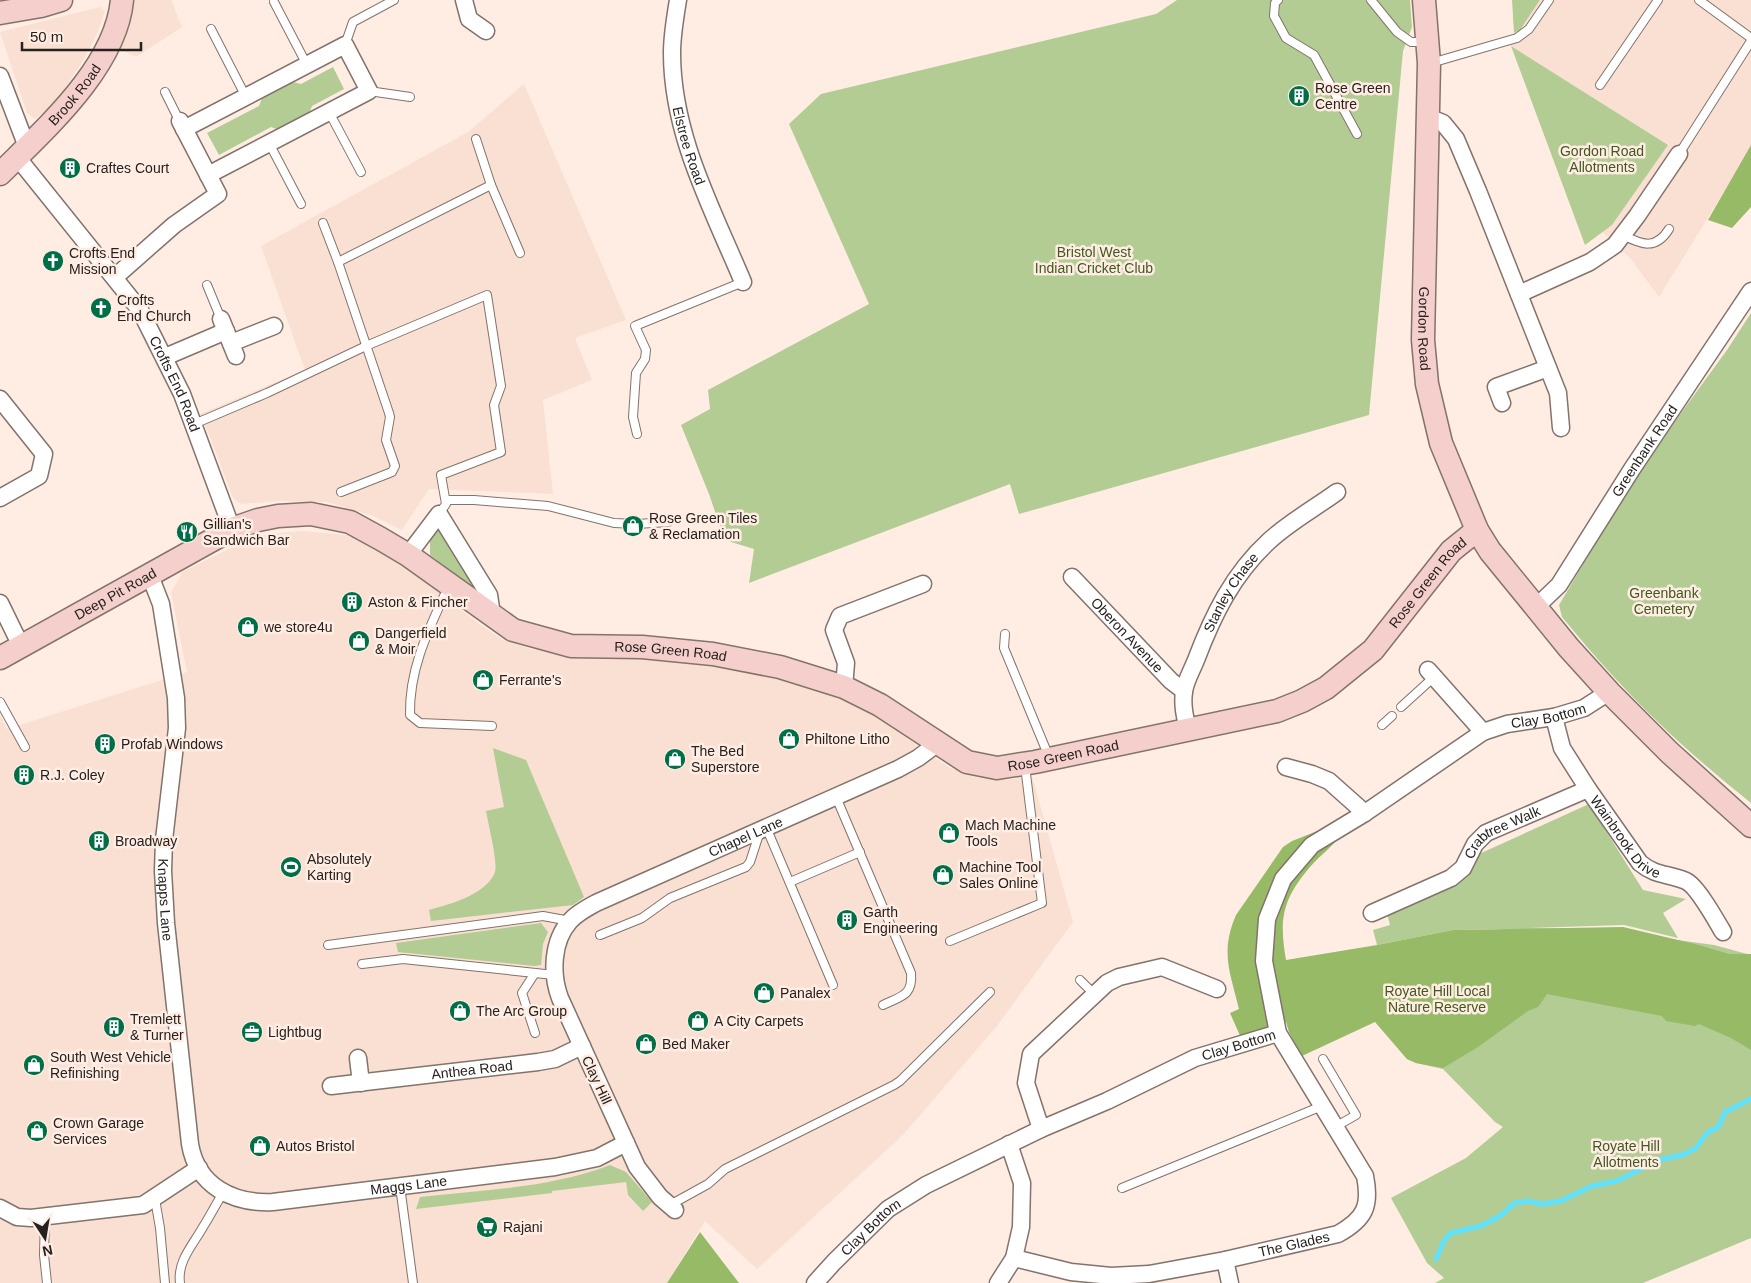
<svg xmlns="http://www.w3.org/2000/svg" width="1751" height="1283" font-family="Helvetica,sans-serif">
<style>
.built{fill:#f9e0d2}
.green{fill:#b2cc94}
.forest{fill:#97ba66}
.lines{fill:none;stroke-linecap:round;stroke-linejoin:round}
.stream{stroke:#60e1fc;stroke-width:5}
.lane-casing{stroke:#82736b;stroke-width:10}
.street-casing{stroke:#82736b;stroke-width:19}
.secondary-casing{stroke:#82736b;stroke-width:25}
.lane{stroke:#fff;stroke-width:8}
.street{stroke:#fff;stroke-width:16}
.secondary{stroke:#f5cfcc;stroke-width:22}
.labels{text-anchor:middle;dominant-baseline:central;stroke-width:5;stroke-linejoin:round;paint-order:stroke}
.poi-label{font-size:14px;fill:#27211e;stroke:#ffede4;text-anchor:start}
.street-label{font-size:14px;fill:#27211e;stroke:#ffede4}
.park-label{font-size:14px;fill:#41591e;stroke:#ffede4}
</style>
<rect width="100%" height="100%" fill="#ffede4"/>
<!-- built -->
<g class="built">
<path d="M135,0H171L182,27L136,57L116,47L133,2Z"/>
<path d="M1540,0H1751V148L1659,297L1630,258L1602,232L1612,225L1668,145L1511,46L1514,33L1520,30Z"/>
<path d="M100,7L105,11L96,36L82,62L61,94L47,110L35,119L27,113L0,32Z"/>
<path d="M524,84L626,320L575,338L592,380L543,400L553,494L429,489L402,530L373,516L327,502L277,501L241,504L233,498L210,437L200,414L305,370L261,246L468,132Z"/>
<path d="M302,531L347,535L387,553L478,623L503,640L531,649L564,655L699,661L756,674L821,690L862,707L950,768L976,777L1006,780L1032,776L1073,922L997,1026L903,1135L757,1269L705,1221L667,1283H0V715L7,729L187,672L171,593L182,572L251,538L277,533Z"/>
</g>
<!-- green -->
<g class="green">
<path d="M1177,0H1410L1412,27L1403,51L1369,415L1019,514L1010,484L749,583L754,549L731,542L724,538L709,494L681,425L710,409L708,390L869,304L789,124L821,94L1156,14Z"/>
<path d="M1512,0H1540L1520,30L1514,33Z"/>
<path d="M1511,46L1668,145L1612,225L1585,245Z"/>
<path d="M333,67L344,89L312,106L309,114L279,130L271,127L219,155L207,133L259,106L262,98L293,82L301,84Z"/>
<path d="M1751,313V803C1702,764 1655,722 1613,676C1595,657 1579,637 1562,617L1559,605L1638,472L1727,350Z"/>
<path d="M438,531H443L476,586V590L430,555V534Z"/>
<path d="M493,748L526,760L584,897L573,905L431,921L429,910C450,904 486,895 495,872C498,862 488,823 486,811L504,807Z"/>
<path d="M1589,804L1643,890L1686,899L1663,913L1678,938L1624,925L1528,928L1609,929L1632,934L1714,945L1751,955V1238L1643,1283H1435L1444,1278L1427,1263L1391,1198L1466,1158L1503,1127L1495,1122L1443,1069L1416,1063L1407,1059L1374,1020L1298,1046L1294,1043L1290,1033L1503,929L1453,930L1377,945L1373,930L1390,925L1386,910L1479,854Z"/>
<path d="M541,923L548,932L543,944L541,965L534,966L398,952L396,943Z"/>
<path d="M610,1165L626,1172L652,1202L643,1211L628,1195L626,1182L552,1191V1193L416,1209L420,1197C483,1190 550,1188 610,1165Z"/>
</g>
<!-- forest -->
<g class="forest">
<path d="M1751,145V207L1732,228L1708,220Z"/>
<path d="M1325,828L1342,833C1334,846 1320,855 1310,867C1282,900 1279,919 1286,960L1377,945L1453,930L1623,927L1695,944L1729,954H1751V1050L1731,1038L1699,1024L1695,1026L1666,1021L1662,1016L1547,994L1538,1007L1528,1011L1478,1047L1443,1068L1416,1063L1407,1059L1375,1022L1302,1056L1289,1032L1286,1022L1241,1038L1230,1013L1239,1009C1230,972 1220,952 1236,915L1283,847L1292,841Z"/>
<path d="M700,1232L739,1283H667Z"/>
</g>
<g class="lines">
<!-- stream -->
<path class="stream" d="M1436,1259L1445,1239L1451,1233L1481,1226L1500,1216L1515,1203L1527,1201L1542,1204L1561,1201L1592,1186L1617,1181L1659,1160L1682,1155L1695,1149L1707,1133L1719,1126L1725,1112L1751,1099"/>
<!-- lane casing -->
<g class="lane-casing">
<g id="lane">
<path d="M1278,0L1275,3L1274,16L1286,38L1314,55L1357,134"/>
<path d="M1371,0L1397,32L1411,42H1426"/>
<path d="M1699,0L1751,38"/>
<path d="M274,2L307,65"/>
<path d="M211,29L246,97"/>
<path d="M345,45L353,22L394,0"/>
<path d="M1431,63L1517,38L1529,29L1549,0"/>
<path d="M1600,85L1658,0"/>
<path d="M369,91L410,97"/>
<path d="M165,92L179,120"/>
<path d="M329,112L361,172"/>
<path d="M476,139L491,185L520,253"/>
<path d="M269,143L301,204"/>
<path d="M1679,154L1751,41"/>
<path d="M323,223L338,262L389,413L390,417L386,440L395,466L392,472L341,492"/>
<path d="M1623,235C1642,245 1656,250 1669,229"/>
<path d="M338,262L491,185"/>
<path d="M207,285L221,319"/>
<path d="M194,424L267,393L366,346L487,295L501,386L494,405L501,452L441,475L446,504L439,514"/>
<path d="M637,434L633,417L636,373L645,359L646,350L635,326L743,282"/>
<path d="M446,500H474L548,506L614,523L637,524L668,522"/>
<path d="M451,587L444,596C426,635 409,672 410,715L420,723L492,726"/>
<path d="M1005,634L1004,648L1049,757"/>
<path d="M0,702L25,747"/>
<path d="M1401,707L1434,677"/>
<path d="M1382,725L1392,716"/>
<path d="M836,797L911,973C913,996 901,996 883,1005"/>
<path d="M766,827L833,985"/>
<path d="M790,882L860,852"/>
<path d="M600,935L642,918L670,898L746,867L750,862L760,831"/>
<path d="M950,941L1042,903L1025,766"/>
<path d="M328,945L543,916L570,921"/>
<path d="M362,964L403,959L554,975"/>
<path d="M1080,980L1095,995"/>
<path d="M535,1033L522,993L535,973"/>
<path d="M1323,1059L1356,1115L1335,1127"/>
<path d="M400,1186L413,1283"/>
<path d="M1122,1188L1322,1106"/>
<path d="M155,1199L160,1228L165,1283"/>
<path d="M670,1205L708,1184L725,1169L894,1085L900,1081L990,992"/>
<path d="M45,1216L44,1255L47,1283"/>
<path d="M180,1283C177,1261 193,1245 203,1227C210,1216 216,1204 223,1193"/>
</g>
</g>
<!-- street casing -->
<g class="street-casing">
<g id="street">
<path d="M464,0L469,19L486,31"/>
<path id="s1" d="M678,0C675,18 672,35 672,53C672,135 712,208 743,282"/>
<path d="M0,76L27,147"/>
<path d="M1428,117L1443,123L1456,139L1478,191L1558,393L1561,428"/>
<path d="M184,129L345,45L369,91L208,175"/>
<path id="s2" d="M17,157L140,310L182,394L232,529"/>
<path d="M115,277L174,225L218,194L180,121"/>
<path d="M1519,294L1590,262L1615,245L1637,216L1679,154"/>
<path d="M221,319L236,356"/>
<path d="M231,343L274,326"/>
<path d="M165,357L226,331"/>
<path d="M0,399L44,454L39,476L0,498"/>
<path d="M1502,403L1496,387L1548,368"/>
<path d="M408,555L439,514L489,595L492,615"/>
<path id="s3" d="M149,573L161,604L176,698L177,728L164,840L163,871L166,923L190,1144C197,1186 233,1204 273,1202L555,1167L597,1158L626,1143"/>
<path id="s4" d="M1072,577L1171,681L1184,691"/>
<path d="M0,603L21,646"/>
<path id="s5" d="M1536,607L1559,585L1632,469L1751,291"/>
<path d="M1428,670L1483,732"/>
<path d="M844,687L846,663L834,630L840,616L923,584"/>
<path id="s6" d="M1554,717L1562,748L1588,789L1640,863C1657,877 1668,873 1686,881C1697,886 1716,920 1723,932"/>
<path id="s7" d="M1188,730C1185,717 1182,705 1184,692C1185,682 1192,670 1196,660C1213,615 1233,574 1269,541C1288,523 1315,508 1337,492"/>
<path d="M1286,767L1312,774L1329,781L1365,813"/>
<path id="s8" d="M1372,913L1451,878L1463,868L1475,844L1486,833L1588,789"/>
<path d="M358,1058L361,1083"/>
<path id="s9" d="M331,1086L538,1062L555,1059L582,1046"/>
<path d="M1041,1129L1026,1083L1031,1054L1107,983L1119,977L1162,967L1217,989"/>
<path d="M0,1208L17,1217L31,1218L143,1205L199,1168"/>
<path id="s10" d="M675,1210L660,1197L637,1167L560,998C551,974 552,941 570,921C577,913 587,908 596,903L898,769L918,758L938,743"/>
<path id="s11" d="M1014,1258L1071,1272L1111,1276L1149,1274L1225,1260L1338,1234C1365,1219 1371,1206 1365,1176L1278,1033L1264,961L1267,919L1283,879L1312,845L1365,813L1483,732L1507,724L1554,717L1584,708L1609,692"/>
<path d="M1225,1260L1230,1283"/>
<path id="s12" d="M815,1283L834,1262L888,1209L926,1185L1041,1129L1107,1101L1195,1058L1278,1033"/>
<path d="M998,1283L1014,1258L1021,1227L1022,1183L1009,1144"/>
</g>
</g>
<!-- secondary casing -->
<g class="secondary-casing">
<g id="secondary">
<path id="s13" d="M1424,0L1429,63L1423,340L1427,384L1441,443L1477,530L1490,551L1569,648L1609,692L1670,753L1751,826"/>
<path d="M0,13L41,6L61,0"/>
<path id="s14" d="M0,174C45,129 116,67 122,0"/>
<path id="s15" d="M0,658L232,529L258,520L278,516L311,514L350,522L381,539L408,555L513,630L571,646L642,647L713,654L780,667L844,687L880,705L967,762L997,768L1035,762L1277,711L1302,701L1326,688L1373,650L1451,551L1477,530"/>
</g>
</g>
<!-- lane -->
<use href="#lane" class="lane"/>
<!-- street -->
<use href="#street" class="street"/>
<!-- secondary -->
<use href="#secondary" class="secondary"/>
</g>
<!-- icons -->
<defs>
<g id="building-disc" transform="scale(1.125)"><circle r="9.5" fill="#006e47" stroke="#ffede4"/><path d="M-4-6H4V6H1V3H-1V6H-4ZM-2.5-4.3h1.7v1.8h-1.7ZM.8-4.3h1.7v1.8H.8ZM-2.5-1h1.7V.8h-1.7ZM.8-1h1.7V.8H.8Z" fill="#fff"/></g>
<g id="church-disc" transform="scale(1.125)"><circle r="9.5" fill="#006e47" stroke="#ffede4"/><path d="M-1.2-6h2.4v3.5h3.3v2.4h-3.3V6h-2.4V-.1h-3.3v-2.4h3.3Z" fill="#fff"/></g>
<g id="shop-disc" transform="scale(1.125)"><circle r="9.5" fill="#006e47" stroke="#ffede4"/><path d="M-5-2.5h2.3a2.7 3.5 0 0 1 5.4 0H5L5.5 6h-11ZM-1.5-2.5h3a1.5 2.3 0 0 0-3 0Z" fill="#fff"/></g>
<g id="restaurant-disc" transform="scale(1.125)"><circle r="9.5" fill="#006e47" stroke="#ffede4"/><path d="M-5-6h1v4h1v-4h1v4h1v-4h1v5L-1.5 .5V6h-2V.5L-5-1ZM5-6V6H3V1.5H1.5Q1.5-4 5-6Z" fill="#fff"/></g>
<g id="stadium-disc" transform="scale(1.125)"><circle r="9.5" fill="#006e47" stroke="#ffede4"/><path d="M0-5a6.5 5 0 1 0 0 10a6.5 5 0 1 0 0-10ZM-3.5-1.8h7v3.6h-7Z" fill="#fff"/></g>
<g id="office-disc" transform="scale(1.125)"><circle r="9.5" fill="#006e47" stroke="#ffede4"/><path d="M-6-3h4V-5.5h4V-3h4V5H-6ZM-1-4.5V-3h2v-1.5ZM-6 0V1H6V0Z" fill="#fff"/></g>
<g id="supermarket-disc" transform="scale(1.125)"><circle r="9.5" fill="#006e47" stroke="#ffede4"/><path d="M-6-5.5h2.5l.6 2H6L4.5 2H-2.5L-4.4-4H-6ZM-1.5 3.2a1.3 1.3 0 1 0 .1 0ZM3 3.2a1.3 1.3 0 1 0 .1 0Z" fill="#fff"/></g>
</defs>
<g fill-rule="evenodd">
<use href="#building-disc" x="1299" y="96"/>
<use href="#building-disc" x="70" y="168"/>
<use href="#church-disc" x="53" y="261"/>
<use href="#church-disc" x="101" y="308"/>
<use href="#shop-disc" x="633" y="526"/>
<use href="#restaurant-disc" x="187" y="532"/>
<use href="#building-disc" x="352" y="602"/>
<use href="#shop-disc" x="248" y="627"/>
<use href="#shop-disc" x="359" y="641"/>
<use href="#shop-disc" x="483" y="680"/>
<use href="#shop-disc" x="789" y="739"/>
<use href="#building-disc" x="105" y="744"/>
<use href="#shop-disc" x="675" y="759"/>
<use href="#building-disc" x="24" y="775"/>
<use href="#shop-disc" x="949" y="833"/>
<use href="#building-disc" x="99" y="841"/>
<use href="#stadium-disc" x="291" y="867"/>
<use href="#shop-disc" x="943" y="875"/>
<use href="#building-disc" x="847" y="920"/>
<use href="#shop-disc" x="764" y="993"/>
<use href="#shop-disc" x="460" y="1011"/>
<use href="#shop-disc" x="698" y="1021"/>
<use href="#building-disc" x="114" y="1027"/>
<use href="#office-disc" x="252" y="1032"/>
<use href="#shop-disc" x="646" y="1044"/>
<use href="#shop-disc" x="34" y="1065"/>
<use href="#shop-disc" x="37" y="1131"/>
<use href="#shop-disc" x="260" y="1146"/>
<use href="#supermarket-disc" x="487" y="1227"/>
</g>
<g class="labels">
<!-- poi labels -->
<g class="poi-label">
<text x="1315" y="88">Rose Green<tspan x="1315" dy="16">Centre</tspan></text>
<text x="86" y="168">Craftes Court</text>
<text x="69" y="253">Crofts End<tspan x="69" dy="16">Mission</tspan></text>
<text x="117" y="300">Crofts<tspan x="117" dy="16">End Church</tspan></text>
<text x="649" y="518">Rose Green Tiles<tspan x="649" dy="16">&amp; Reclamation</tspan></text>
<text x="203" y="524">Gillian's<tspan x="203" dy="16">Sandwich Bar</tspan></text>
<text x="368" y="602">Aston &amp; Fincher</text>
<text x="264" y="627">we store4u</text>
<text x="375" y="633">Dangerfield<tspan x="375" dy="16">&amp; Moir</tspan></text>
<text x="499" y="680">Ferrante's</text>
<text x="805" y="739">Philtone Litho</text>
<text x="121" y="744">Profab Windows</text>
<text x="691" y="751">The Bed<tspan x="691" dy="16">Superstore</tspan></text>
<text x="40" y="775">R.J. Coley</text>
<text x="965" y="825">Mach Machine<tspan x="965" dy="16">Tools</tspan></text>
<text x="115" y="841">Broadway</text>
<text x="307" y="859">Absolutely<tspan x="307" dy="16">Karting</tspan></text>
<text x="959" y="867">Machine Tool<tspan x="959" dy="16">Sales Online</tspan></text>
<text x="863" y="912">Garth<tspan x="863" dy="16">Engineering</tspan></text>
<text x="780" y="993">Panalex</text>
<text x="476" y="1011">The Arc Group</text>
<text x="130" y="1019">Tremlett<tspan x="130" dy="16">&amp; Turner</tspan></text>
<text x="714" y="1021">A City Carpets</text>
<text x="268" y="1032">Lightbug</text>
<text x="662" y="1044">Bed Maker</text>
<text x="50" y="1057">South West Vehicle<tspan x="50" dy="16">Refinishing</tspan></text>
<text x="53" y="1123">Crown Garage<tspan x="53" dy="16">Services</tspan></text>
<text x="276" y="1146">Autos Bristol</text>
<text x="503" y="1227">Rajani</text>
</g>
<!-- street labels -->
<g class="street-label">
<text stroke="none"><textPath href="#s14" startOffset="109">Brook Road</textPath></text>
<text stroke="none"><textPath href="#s1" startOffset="148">Elstree Road</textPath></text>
<text stroke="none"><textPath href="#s13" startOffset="329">Gordon Road</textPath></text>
<text stroke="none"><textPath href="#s2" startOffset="278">Crofts End Road</textPath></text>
<text stroke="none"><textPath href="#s5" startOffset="191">Greenbank Road</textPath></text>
<text stroke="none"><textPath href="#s15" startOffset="1582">Rose Green Road</textPath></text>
<text stroke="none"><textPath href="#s15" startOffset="132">Deep Pit Road</textPath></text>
<text stroke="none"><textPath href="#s7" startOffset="149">Stanley Chase</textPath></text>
<text stroke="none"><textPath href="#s4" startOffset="80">Oberon Avenue</textPath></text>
<text stroke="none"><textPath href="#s15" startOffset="742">Rose Green Road</textPath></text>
<text stroke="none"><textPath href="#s11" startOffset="1044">Clay Bottom</textPath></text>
<text stroke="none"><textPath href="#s15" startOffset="1162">Rose Green Road</textPath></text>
<text stroke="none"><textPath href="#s6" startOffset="142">Wainbrook Drive</textPath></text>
<text stroke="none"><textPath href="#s10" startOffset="520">Chapel Lane</textPath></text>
<text stroke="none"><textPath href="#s8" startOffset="158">Crabtree Walk</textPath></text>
<text stroke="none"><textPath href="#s3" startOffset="331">Knapps Lane</textPath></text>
<text stroke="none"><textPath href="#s12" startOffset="492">Clay Bottom</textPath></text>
<text stroke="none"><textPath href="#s9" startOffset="142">Anthea Road</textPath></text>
<text transform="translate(597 1080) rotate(65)">Clay Hill</text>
<text stroke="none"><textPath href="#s3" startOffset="825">Maggs Lane</textPath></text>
<text stroke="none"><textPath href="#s12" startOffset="79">Clay Bottom</textPath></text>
<text stroke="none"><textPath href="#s11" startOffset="285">The Glades</textPath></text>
</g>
<!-- park labels -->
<g class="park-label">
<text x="1602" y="151">Gordon Road<tspan x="1602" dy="16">Allotments</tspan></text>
<text x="1094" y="252">Bristol West<tspan x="1094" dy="16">Indian Cricket Club</tspan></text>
<text x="1664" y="593">Greenbank<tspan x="1664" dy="16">Cemetery</tspan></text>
<text x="1437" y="991">Royate Hill Local<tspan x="1437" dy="16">Nature Reserve</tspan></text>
<text x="1626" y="1146">Royate Hill<tspan x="1626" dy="16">Allotments</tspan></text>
</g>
</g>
<!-- north arrow -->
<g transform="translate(45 1238) rotate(168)" stroke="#ffede4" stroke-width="4" paint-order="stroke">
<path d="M0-4L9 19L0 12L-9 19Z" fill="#27211e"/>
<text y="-8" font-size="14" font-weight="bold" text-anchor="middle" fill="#27211e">N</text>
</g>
<!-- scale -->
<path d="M22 42v8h119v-8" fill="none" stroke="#27211e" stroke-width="2.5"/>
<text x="30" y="42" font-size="15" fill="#27211e" stroke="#ffede4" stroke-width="4" paint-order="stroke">50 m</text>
</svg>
